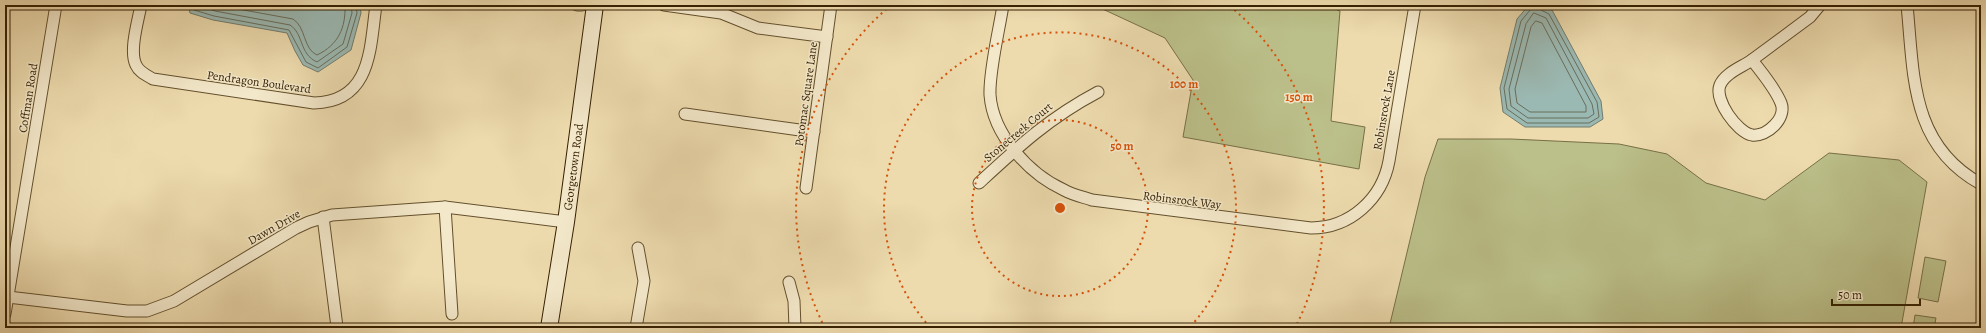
<svg xmlns="http://www.w3.org/2000/svg" width="1986" height="333" font-family="Alegreya,serif">
<style>
.green{fill:#bbbf89;stroke:#787046}
.water{fill:#9bb9b3;stroke:#737c6c}
.lines{fill:none;stroke-linecap:round;stroke-linejoin:round}
.shore{stroke:#686d5a;stroke-width:1}
.street-casing{stroke:#64502d;stroke-width:13}
.secondary-casing{stroke:#362102;stroke-width:18}
.street{stroke:#f3e8ca;stroke-width:11}
.secondary{stroke:#f3e8ca;stroke-width:16}
.ring{fill:none;stroke:#d6530b;stroke-width:2;stroke-dasharray:2 4}
.labels{text-anchor:middle;dominant-baseline:central;stroke-width:3;stroke-linejoin:round;paint-order:stroke}
.street-label{font-size:12px;fill:#362102;stroke:#f3e8ca}
.centre{fill:#d6530b;stroke:#f3e8ca;stroke-width:2}
.ring-label{font-size:12px;text-anchor:middle;font-weight:bold;fill:#d6530b;stroke:#f3e8ca;stroke-width:3;stroke-linejoin:round;paint-order:stroke}
</style>
<rect width="100%" height="100%" fill="#eddbae"/>
<filter id="stains"><feTurbulence type="fractalNoise" baseFrequency=".005" numOctaves="4"/><feColorMatrix values="0 0 0 0 .2 0 0 0 0 .09 0 0 0 0 .02 0 0 0 .5 -.17"/></filter>
<radialGradient id="worn" r=".72"><stop offset=".6" stop-color="#630" stop-opacity="0"/><stop offset="1" stop-color="#630" stop-opacity=".3"/></radialGradient>
<!-- green -->
<g class="green">
<path d="M1094,5H1325L1340,11L1331,121L1365,127L1359,169L1183,137L1193,80L1165,38Z"/>
<path d="M1438,139H1511L1619,144L1667,154L1706,183L1765,200L1829,153L1899,160L1927,182L1901,328H1389L1425,177Z"/>
<path d="M1925,257L1946,261L1938,302L1918,298Z"/>
<path d="M1915,315L1936,318L1934,328H1913Z"/>
</g>
<!-- water -->
<g class="water">
<path d="M188,5H360L361,13L351,50L318,72L303,65L295,51L287,33L213,20L190,13Z"/>
<path d="M1529,5H1539L1552,10L1601,101L1603,119L1590,127H1525L1503,112L1500,88L1517,19Z"/>
</g>
<g class="lines">
<!-- shore -->
<g class="shore">
<path d="M192,5L194,10L214,16L289,30L306,62L318,68L347,47L357,13L356,5"/>
<path d="M198,5L215,11L290,25C304,34 299,54 317,62L343,44L352,13L351,5"/>
<path d="M216,5L293,19C306,27 303,49 317,55C338,45 346,28 345,5"/>
<path d="M1532,5L1531,9L1521,21L1504,88L1507,109L1527,123H1589L1599,117L1597,102L1549,14L1541,10L1539,5"/>
<path d="M1534,13L1546,18L1592,104L1594,114L1588,118H1528L1511,106L1509,89L1526,24Z"/>
<path d="M1536,21L1542,23L1586,106V112H1530L1517,103L1515,89L1531,27Z"/>
</g>
<!-- street casing -->
<g class="street-casing">
<g id="street">
<path d="M141,5C138,21 129,51 136,65C139,72 146,75 153,79L314,103C372,102 370,47 376,5"/>
<path d="M577,5H582"/>
<path d="M664,5L721,13L758,28L827,37"/>
<path d="M1003,5C999,31 989,71 990,95C993,135 1029,174 1064,190C1073,195 1083,197 1092,200L1311,228C1350,228 1382,199 1389,161L1415,5"/>
<path d="M1907,5C1914,75 1910,145 1981,184"/>
<path d="M1752,60C1762,73 1775,88 1781,103C1787,118 1767,137 1752,135C1737,132 1714,100 1720,85C1725,73 1742,67 1752,60Z"/>
<path d="M1752,60L1810,17L1820,5"/>
<path d="M685,114L814,132"/>
<path d="M979,183C1019,146 1049,118 1098,92"/>
<path d="M806,188L831,5"/>
<path d="M445,207L452,314"/>
<path d="M323,217L337,327"/>
<path d="M789,282L794,301L795,328"/>
<path d="M8,297L127,311H147L174,301L296,228L309,222L332,215L445,207L566,222"/>
<path d="M5,314L56,5"/>
<path d="M636,328L644,281L638,248"/>
</g>
</g>
<!-- secondary casing -->
<g class="secondary-casing">
<g id="secondary">
<path id="s1" d="M549,328L566,222L595,5"/>
</g>
</g>
<!-- street -->
<use href="#street" class="street"/>
<!-- secondary -->
<use href="#secondary" class="secondary"/>
</g>
<!-- distance rings -->
<g class="ring">
<circle cx="1060" cy="208" r="88"/>
<path d="M930 327A176 176 0 1 1 1190 327"/>
<path d="M825 328A264 264 0 0 1 890 6M1230 6A264 264 0 0 1 1295 328"/>
</g>
<g class="labels">
<!-- street labels -->
<g class="street-label">
<text transform="translate(259 82) rotate(8)">Pendragon Boulevard</text>
<text transform="translate(806 94) rotate(-82)">Potomac Square Lane</text>
<text transform="translate(28 98) rotate(-81)">Coffman Road</text>
<text transform="translate(1384 110) rotate(-80)">Robinsrock Lane</text>
<text transform="translate(1018 132) rotate(-40)">Stonecreek Court</text>
<text stroke="none"><textPath href="#s1" startOffset="163">Georgetown Road</textPath></text>
<text transform="translate(1182 200) rotate(7)">Robinsrock Way</text>
<text transform="translate(274 227) rotate(-30)">Dawn Drive</text>
</g>
</g>
<circle cx="1060" cy="208" r="6" class="centre"/>
<g class="ring-label">
<text x="1184" y="88">100 m</text>
<text x="1299" y="101">150 m</text>
<text x="1122" y="150">50 m</text>
</g>
<!-- margin -->
<rect width="1986" height="333" fill="none" stroke="#eddbae" stroke-width="20"/>
<rect x="6" y="6" width="1974" height="321" fill="none" stroke="#362102" stroke-width="2"/>
<rect x="10" y="10" width="1966" height="313" fill="none" stroke="#362102"/>
<!-- scale -->
<path d="M1832 299v6h88v-6" fill="none" stroke="#362102" stroke-width="2"/>
<text x="1838" y="299" font-size="12" fill="#362102" stroke="#f3e8ca" stroke-width="3" paint-order="stroke">50 m</text>
<rect width="100%" height="100%" filter="url(#stains)"/>
<rect width="100%" height="100%" fill="url(#worn)"/>
</svg>
